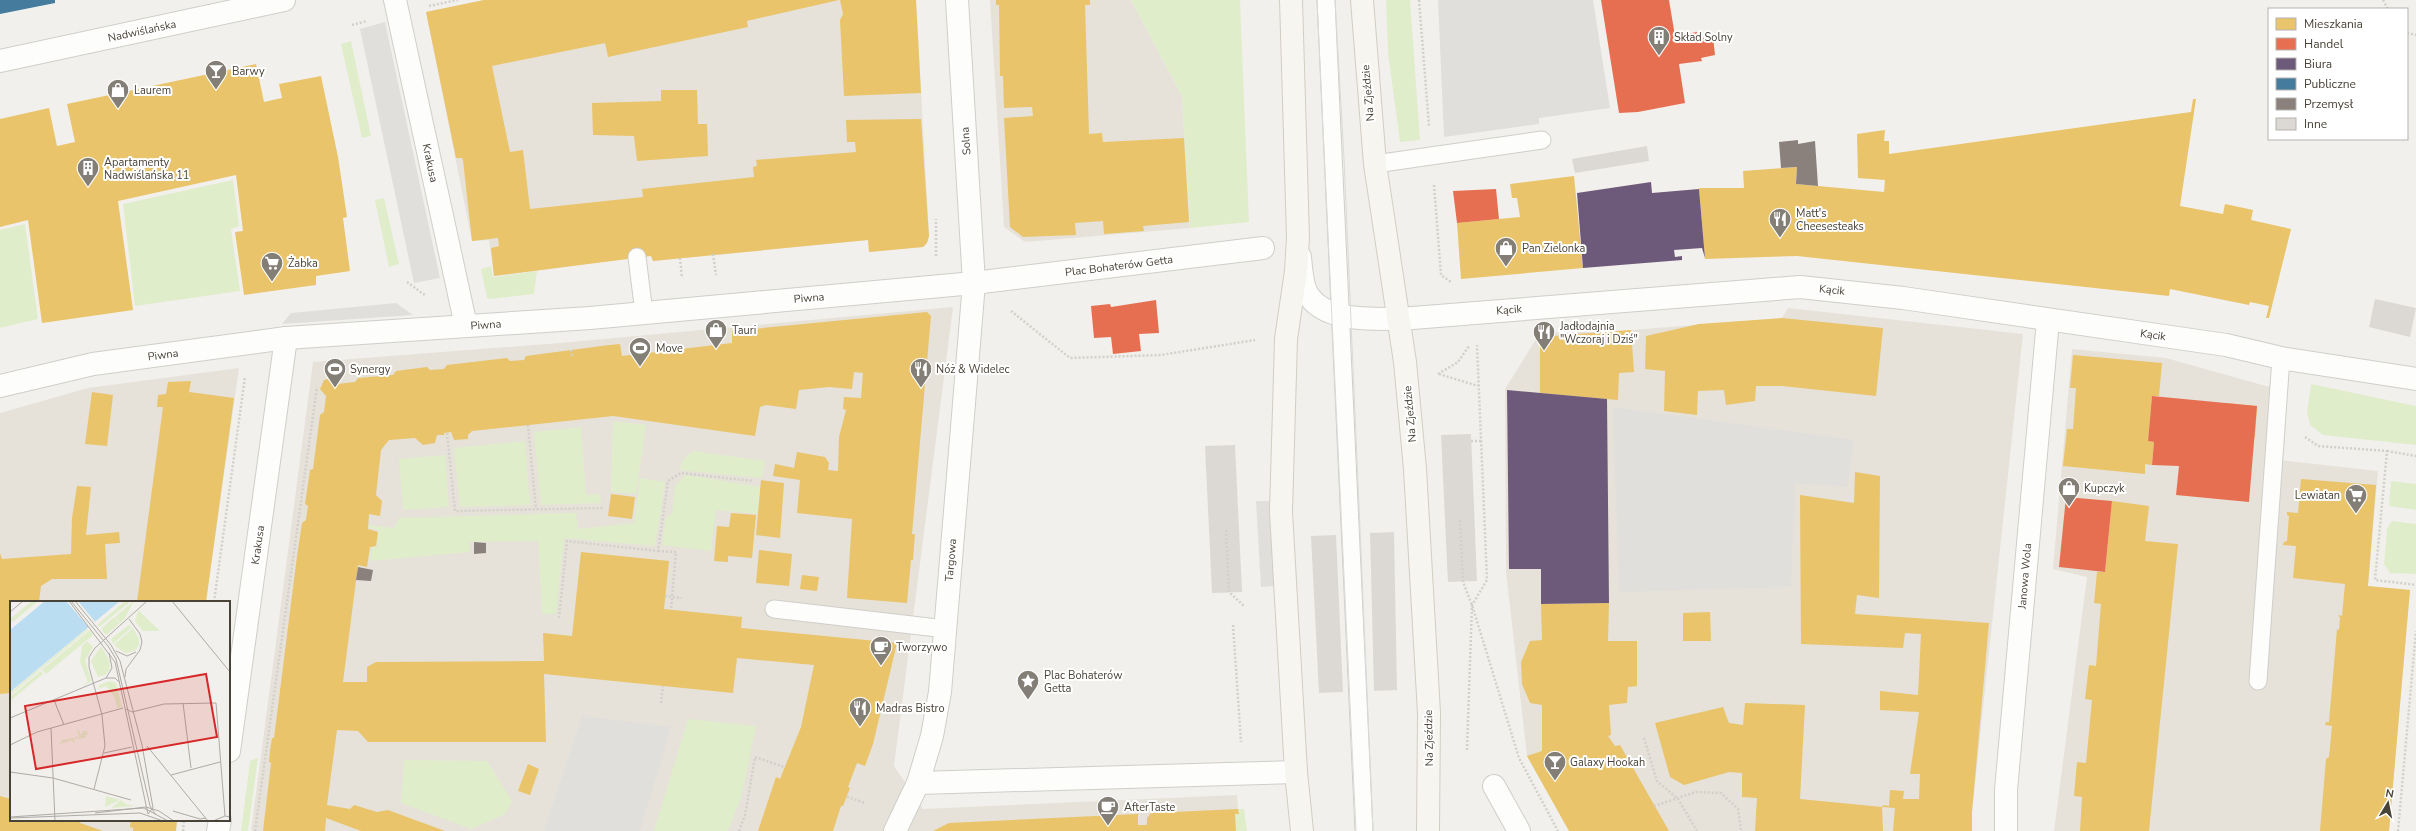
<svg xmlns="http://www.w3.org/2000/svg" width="2416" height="831" font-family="'Nunito Sans',sans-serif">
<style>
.residential{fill:#e6e2d9}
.green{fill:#e0edcb}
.parking{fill:#e1dfdc}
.homes{fill:#e9c46a}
.shops{fill:#e76f51}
.offices{fill:#6d597a}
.public{fill:#457b9d}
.industry{fill:#8a817c}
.building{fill:#dcd9d4}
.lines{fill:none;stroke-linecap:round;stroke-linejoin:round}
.lane-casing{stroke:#d0cec9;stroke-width:19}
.street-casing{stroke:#d0cec9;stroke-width:24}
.secondary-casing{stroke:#d2cdc3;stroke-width:24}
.path{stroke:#d2d0ca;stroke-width:2.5;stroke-dasharray:2 2;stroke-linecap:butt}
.lane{stroke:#fdfdfc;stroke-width:17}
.street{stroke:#fdfdfc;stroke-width:22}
.secondary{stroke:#f7f5ef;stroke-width:22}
.tram{stroke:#dadad9;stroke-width:1}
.labels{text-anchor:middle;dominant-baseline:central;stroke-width:4;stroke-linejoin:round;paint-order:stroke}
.street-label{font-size:11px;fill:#494237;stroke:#fff}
.poi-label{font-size:11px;fill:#494237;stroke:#fff;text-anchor:start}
.inset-road{fill:none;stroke:#aeaaa4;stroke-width:1}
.view{fill:#d62828;fill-opacity:0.15;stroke:#d62828;stroke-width:2}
.inset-edge{fill:none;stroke:#494237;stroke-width:2}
</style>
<rect width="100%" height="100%" fill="#f2f0ec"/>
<!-- residential -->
<g class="residential">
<path d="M484,0H916L929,236L927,243L923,247L870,252L868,240L653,261L651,256H646L494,276L489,240L472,241L426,12Z"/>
<path d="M990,0H1131L1182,96L1190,228L1025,242L1004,227Z"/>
<path d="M953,307L894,766L923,809L1237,795L1240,831H251L313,362L560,343Z"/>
<path d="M1788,308L2023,334L1972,812V831H1569L1527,756L1506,572L1505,389L1540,333L1631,330L1782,318Z"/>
<path d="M2072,349L2166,358L2273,388L2269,459L2378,471L2368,586L2410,590L2389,831H2054L2087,577L2053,569Z"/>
<path d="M239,368L206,602H11V820H177L176,831H0V413L88,388Z"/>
</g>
<!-- green -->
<g class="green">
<path d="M1131,0H1240L1249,222L1190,228L1182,96Z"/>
<path d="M1386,0H1410L1420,140L1400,142L1388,53Z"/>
<path d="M351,41L371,136L362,138L341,44Z"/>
<path d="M233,180L239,226L231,229L240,291L135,306L123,204Z"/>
<path d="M384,198L399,264L389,267L375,200Z"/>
<path d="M25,224L38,319L0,328V230Z"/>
<path d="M491,266L493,277L537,271L534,294L491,299L487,298L481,269Z"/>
<path d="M2311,384L2416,406V445L2323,435L2310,425L2307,412Z"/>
<path d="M613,421L646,425L636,494L611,492Z"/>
<path d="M581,427L586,495L600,494L601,503L541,505L534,432Z"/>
<path d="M525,441L530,505L460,507L454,448Z"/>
<path d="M693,451L765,461L762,478L680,470L682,461Z"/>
<path d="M445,455L449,507L403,510L399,459Z"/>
<path d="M686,475L761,487L758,514L716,510L711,551L662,545L666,518L672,513L675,485Z"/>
<path d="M640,478L665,482L655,546L564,538L556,614H542L538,541L469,542L470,552L370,561L372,546L377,547L378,530L368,528L369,525L394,528L399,518L570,513H576L578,529L634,523Z"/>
<path d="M2391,481L2416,484V510L2389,506Z"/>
<path d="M2392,521L2416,524V574L2390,573L2384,564L2387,528Z"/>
<path d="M688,719L756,726L741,798L728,831H654Z"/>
<path d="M258,758L248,831H241L250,761Z"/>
<path d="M404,760L487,761L512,801L505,814L471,829L401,803Z"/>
<path d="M1238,809H1244L1247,831H1236L1235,814H1239Z"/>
</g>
<!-- parking -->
<g class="parking">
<path d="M1438,0H1593L1610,108L1539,118V124L1444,137Z"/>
<path d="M385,22L440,278L414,283L360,29Z"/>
<path d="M396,303L413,315L282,324L291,313Z"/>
<path d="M1613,407L1854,440L1847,487L1795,483L1791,587L1619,592Z"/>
<path d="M1256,501H1270L1275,586L1261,587Z"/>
<path d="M582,716L671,727L640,831H544Z"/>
</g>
<!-- homes -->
<g class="homes">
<path d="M484,0H839L747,21L748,27L608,57L605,43L492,66L510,152L523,150L530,209L643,197L642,189L754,177L753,167L757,166L756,160L856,152L855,142H847L846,120L921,119L929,236L927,243L923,247L869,252L868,240L653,261L651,256L494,276L491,248L499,246L498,238L472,241L463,160L462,158H456L426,12Z"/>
<path d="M840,0H916L921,93L844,96L840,20L843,14Z"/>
<path d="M996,0H1090V5H1085L1089,134L1102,133L1103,142L1184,138L1189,222L1143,226L1144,231L1104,234L1103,221L1075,223L1076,235L1023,237L1010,227L1004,118L1033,116L1032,107L1004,108L1003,76H1000L999,5H996Z"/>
<path d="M256,64L264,102L282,98L279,84L321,76L338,157L347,217L343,218L350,271L316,276V285L244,295L235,232L243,231L236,175L118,201L133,310L42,323L28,220L0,227V119L49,108L57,146L75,142L67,104Z"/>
<path d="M661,90H697L698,124H707L708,156L637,161L634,136L593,135L592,103L661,101Z"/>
<path d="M2193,99H2196L2180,206L2223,214L2225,204L2253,210L2251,220L2291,229L2269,318H2266L2269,306L2250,302L2249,305L2170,289L2169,296L1797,256L1705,259L1699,188H1744L1743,171L1797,167L1796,184L1884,192L1885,180L1858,178L1857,134L1885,130L1884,141H1889V154L2191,112Z"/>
<path d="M1574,176L1583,268L1461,279L1457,223L1520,217L1517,198H1512L1510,184Z"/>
<path d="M927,312L931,316L912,534H915L913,560H911L907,603L847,598L852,519L797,513L800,480L773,476L775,464L794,468L797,452L825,457L829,463L828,470L838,471L839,437L846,410L843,409L844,397L861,398L863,373L854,372L852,389L829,387L799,390L796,409L766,405L760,407L755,436L613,416L472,431L468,435V439L454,440L451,432L444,433V435H437L435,443L423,445L415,438L389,440L381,450L376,495L382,501L380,516L369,514L368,529L378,532L376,546L370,547L367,567L358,565L343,682H367V667L376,662L544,661L543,633L572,636L581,552L669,561L664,609L742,617L741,628L897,643L873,744L865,766L857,763L848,787L850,788L843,806H841L833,831H758L776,777L780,779L801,727L814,665L737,658L733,693L544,674L546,742H368L358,731L337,730L327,805L350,809L354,805L377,812L388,810L445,831H361L326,818L325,831H263L271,763L269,762L270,750L272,738H274L297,556L302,523L306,520L308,506L305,504L310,470L313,469L320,415L324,412L326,396L320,389L324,380L332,378L337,384L355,382L358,378L393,375L396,371L427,367L430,370L444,369L447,365L507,358L510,361L524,360L526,356L609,345L620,344L622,356L732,343V331Z"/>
<path d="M1782,318L1883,328L1876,396L1782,386H1756L1755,401L1726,405L1724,390L1698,391L1697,415L1664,411L1665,371L1645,369L1646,336L1699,324Z"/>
<path d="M1631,330L1634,372L1619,373L1618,400L1540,393V337Z"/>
<path d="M2073,355L2162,363L2159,396H2152L2148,441L2154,442L2152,465L2145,464V474L2063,466L2067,429H2073L2076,388H2070Z"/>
<path d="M191,381L189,392L234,398L206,602H137L163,407H157L158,395L166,394L168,382Z"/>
<path d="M92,392L113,395L107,446L85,444Z"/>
<path d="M2226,403L2257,406L2255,437L2223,434Z"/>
<path d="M1855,472L1880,476L1879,598L1857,595L1855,614L1989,623L1972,812V831H1893L1895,808L1882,807L1883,831H1755L1757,798L1742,797V773L1729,772L1684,785L1670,777L1655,723L1723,707L1729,723L1743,725L1745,703L1805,705L1800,799L1882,807L1883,805L1889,806L1890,790L1904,791L1903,799H1919L1920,774H1910L1919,712L1880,710V691L1918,695L1921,634L1905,633L1903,648L1801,644L1800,495L1854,503Z"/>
<path d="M2301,479L2376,485L2368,586L2410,590L2389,831H2320L2326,759L2329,757L2332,726L2325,725L2326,722H2329L2337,629L2339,630L2340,618L2338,615L2342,616L2345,584L2293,578L2296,546L2283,545L2284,542L2287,541L2289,516L2287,515V512L2298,513Z"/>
<path d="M761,480L784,483L780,538L756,535Z"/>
<path d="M77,486L91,487L86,535L119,532L120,543L105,544L107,579H52L41,586L39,602H11V693L0,694V553L2,559L71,554L72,518Z"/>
<path d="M611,494L635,497L632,519L608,516Z"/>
<path d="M2112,501L2149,506L2145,541L2178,544L2149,831H2080L2082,797L2074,796L2077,762L2086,763L2092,700L2085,699L2089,665L2096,666L2101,604L2094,603L2097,572H2105Z"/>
<path d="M731,513L756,515L752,558L728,556V562L714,561L717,526L729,527Z"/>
<path d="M759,550L792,554L789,586L756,583Z"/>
<path d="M802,575L819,577L817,591L800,589Z"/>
<path d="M1609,603L1608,641H1637V686L1628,687L1627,703L1609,705L1611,735L1608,736L1615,746L1620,745L1669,831H1569L1527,756L1542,751V705L1530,703L1522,684L1521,662L1530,641L1542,640L1541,604Z"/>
<path d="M1710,612L1711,641H1683V613Z"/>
<path d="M528,764L539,769L530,795L518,791Z"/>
<path d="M0,796L11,799V820H81L80,823L103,831H0Z"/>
<path d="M1238,809L1239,814H1235L1236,831H933L949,823L1138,814V825H1147V818L1151,813Z"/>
<path d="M131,820H177L176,831H133V828L130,827Z"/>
</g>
<!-- shops -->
<g class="shops">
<path d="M1601,0H1669L1675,36L1697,32L1698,38L1713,37L1715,55L1701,58L1702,61L1679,64L1685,103L1638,112L1619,113Z"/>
<path d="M1496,189L1499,219L1457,223L1453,191Z"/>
<path d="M1156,300L1159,333L1139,334L1141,351L1113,354L1111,337L1094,338L1091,306L1110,304L1111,307Z"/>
<path d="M2152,396L2257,406L2249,502L2176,495L2179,466L2152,465L2154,442L2148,441Z"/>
<path d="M2066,497L2112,501L2105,572L2059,567Z"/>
</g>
<!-- offices -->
<g class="offices">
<path d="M1651,182L1652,193L1699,189L1705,258L1702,248L1674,250L1675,257L1682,256V260L1583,268L1577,193Z"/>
<path d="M1507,390L1607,399L1609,603L1541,604V569H1509Z"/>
</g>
<!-- public -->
<path class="public" d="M0,0H55V3L0,14Z"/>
<!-- industry -->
<g class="industry">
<path d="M1798,140V144L1815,141L1818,186L1796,184L1797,167L1781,168L1779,142Z"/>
<path d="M474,542L486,543V553L474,554Z"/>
<path d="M358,567L373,570L371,581L356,580Z"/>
</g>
<!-- building -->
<g class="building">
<path d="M1647,146L1649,161L1575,173L1572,159Z"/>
<path d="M2375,299L2416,308L2410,337L2369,327Z"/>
<path d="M1471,434L1477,581L1448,582L1441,435Z"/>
<path d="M1235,445L1242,592L1212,593L1205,446Z"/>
<path d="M1394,532L1397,690L1374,691L1370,533Z"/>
<path d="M1336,535L1343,692L1319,693L1311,536Z"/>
</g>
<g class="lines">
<!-- lane casing -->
<g class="lane-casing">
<g id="lane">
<path d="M1326,0L1364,831"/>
<path d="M1375,164L1542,140"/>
<path d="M637,257L644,313"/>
<path d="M774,609L946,629"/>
<path d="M2258,681L2281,358"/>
</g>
</g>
<!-- street casing -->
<g class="street-casing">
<g id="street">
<path d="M395,0L466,326"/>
<path d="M0,61L284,0"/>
<path d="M1300,257C1301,268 1302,284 1307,293C1323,322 1371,319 1400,319L1800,287L1903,298L2226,345L2281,358L2416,379"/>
<path d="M0,386L93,364L286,338L590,318L974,283L1263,248"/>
<path d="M229,751L286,338"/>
<path d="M918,783L1296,772"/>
<path d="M1494,786L1519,831"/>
<path d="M218,831L220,820"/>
<path d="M895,831L918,783L932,736L940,692L974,283L957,0"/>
<path d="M2006,831V790L2048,320"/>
</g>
</g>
<!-- secondary casing -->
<g class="secondary-casing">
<g id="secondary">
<path d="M1291,0L1298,238L1296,271L1286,339L1281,512L1296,772L1302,831"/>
<path d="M1362,0L1375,164L1405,362L1415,469L1429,713L1428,831"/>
</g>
</g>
<!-- path -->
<g class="path">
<path d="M1419,0L1429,126"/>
<path d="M2383,0L2388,9"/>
<path d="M429,6L458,0"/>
<path d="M352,25L367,21"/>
<path d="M2407,33L2416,35"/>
<path d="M1434,185L1441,275L1451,282"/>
<path d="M713,254L716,275"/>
<path d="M936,256V219"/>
<path d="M680,258L682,278"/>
<path d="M407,282L426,296"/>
<path d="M1011,311L1070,358L1161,355L1255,340"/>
<path d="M571,350L572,358"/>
<path d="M1438,374L1458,362L1469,346"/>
<path d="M1439,374L1478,386"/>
<path d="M528,425L536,509"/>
<path d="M447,433L455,511L603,508"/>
<path d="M2305,437L2318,446L2387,451L2375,580L2416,585"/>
<path d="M1471,441H1482"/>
<path d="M2387,451L2416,456"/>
<path d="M1460,520L1463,582L1472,605L1519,758L1558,831"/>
<path d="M1226,530L1229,592L1244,606"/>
<path d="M658,551L676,552L671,609"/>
<path d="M665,596L682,598"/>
<path d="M214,602L245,377"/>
<path d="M559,618L567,541L658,551L668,481L681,473L753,481"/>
<path d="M1233,625L1241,742"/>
<path d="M661,703L663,686"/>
<path d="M1644,738L1657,781L1678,799L1697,831"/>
<path d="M1467,750L1472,605L1487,580L1477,345"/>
<path d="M847,797L865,803"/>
<path d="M1654,806L1696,792L1721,793L1738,809L1741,831"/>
<path d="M183,831L184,820"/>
<path d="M255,831L317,387"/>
<path d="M739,831L745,815L755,757L784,767"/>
<path d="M2398,831L2416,631"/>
</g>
<!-- lane -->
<use href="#lane" class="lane"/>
<!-- street -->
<use href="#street" class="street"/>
<!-- secondary -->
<use href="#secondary" class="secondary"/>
<!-- tram -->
<g class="tram">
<path d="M1317,0L1356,831"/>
<path d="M1335,0L1344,158L1373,831"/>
</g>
</g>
<!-- icons -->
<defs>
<g id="building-pin" transform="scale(1.15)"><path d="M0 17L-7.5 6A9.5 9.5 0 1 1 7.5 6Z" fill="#847f76" stroke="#fff"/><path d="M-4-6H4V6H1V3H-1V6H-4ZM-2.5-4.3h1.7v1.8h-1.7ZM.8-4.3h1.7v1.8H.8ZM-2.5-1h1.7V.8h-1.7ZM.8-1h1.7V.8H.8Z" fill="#fff"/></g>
<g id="bar-pin" transform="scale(1.15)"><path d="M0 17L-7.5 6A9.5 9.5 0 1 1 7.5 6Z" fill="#847f76" stroke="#fff"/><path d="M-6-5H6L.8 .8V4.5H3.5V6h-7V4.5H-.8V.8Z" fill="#fff"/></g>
<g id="shop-pin" transform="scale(1.15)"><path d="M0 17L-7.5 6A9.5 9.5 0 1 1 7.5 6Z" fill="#847f76" stroke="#fff"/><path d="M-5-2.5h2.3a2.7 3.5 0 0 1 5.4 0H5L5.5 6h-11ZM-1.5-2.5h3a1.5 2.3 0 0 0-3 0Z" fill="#fff"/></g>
<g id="restaurant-pin" transform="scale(1.15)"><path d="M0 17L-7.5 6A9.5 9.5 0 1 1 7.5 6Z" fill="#847f76" stroke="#fff"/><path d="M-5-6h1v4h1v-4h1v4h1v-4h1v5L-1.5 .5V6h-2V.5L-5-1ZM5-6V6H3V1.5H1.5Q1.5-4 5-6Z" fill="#fff"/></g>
<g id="supermarket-pin" transform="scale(1.15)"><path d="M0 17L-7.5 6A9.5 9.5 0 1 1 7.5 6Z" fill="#847f76" stroke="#fff"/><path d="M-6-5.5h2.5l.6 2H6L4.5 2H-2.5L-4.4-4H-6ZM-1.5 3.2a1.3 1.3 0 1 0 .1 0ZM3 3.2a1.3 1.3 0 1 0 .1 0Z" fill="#fff"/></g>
<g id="stadium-pin" transform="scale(1.15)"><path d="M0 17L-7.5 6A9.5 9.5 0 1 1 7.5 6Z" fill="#847f76" stroke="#fff"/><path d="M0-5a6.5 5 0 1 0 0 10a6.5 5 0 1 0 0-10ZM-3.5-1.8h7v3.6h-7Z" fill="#fff"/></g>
<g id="cafe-pin" transform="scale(1.15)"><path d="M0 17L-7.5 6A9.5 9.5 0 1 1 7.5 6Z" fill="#847f76" stroke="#fff"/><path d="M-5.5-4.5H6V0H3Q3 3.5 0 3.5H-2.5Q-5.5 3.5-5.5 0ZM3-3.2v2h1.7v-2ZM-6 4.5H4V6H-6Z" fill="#fff"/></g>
<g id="sight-pin" transform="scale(1.15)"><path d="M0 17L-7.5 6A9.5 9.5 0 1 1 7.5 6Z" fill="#847f76" stroke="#fff"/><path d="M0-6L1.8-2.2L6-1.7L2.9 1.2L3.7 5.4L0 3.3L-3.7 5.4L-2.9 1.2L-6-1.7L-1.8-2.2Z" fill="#fff"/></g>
</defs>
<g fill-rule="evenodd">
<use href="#building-pin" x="1659" y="37"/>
<use href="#bar-pin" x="216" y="71"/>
<use href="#shop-pin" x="118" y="90"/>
<use href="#building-pin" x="88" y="168"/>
<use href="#restaurant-pin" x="1780" y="219"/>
<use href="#shop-pin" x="1506" y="248"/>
<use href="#supermarket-pin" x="272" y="263"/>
<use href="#shop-pin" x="716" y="330"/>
<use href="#restaurant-pin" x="1544" y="332"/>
<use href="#stadium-pin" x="640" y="348"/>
<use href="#stadium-pin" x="335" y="369"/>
<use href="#restaurant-pin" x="921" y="369"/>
<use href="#shop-pin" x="2069" y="488"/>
<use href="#supermarket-pin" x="2356" y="495"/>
<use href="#cafe-pin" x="881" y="647"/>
<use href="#sight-pin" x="1028" y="681"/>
<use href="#restaurant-pin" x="860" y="708"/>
<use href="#bar-pin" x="1555" y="762"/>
<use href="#cafe-pin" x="1108" y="807"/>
</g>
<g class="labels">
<!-- street labels -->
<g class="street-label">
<text transform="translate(142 31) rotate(-12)">Nadwiślańska</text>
<text transform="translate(1368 93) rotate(-95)">Na Zjeździe</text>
<text transform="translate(966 141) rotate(-94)">Solna</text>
<text transform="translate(430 163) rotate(78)">Krakusa</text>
<text transform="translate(1119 266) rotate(-7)">Plac Bohaterów Getta</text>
<text transform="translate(1832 290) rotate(6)">Kącik</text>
<text transform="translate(809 298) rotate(-5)">Piwna</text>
<text transform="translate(1509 310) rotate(-5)">Kącik</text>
<text transform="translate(486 325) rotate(-4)">Piwna</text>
<text transform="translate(2153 335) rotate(8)">Kącik</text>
<text transform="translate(163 355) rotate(-8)">Piwna</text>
<text transform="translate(1410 414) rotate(-95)">Na Zjeździe</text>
<text transform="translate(258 545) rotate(-82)">Krakusa</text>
<text transform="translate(951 560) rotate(-85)">Targowa</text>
<text transform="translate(2025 576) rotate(-85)">Janowa Wola</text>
<text transform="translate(1429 738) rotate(-91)">Na Zjeździe</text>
</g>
<!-- poi labels -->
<g class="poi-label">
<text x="1674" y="37">Skład Solny</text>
<text x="232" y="71">Barwy</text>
<text x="134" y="90">Laurem</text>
<text x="104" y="162">Apartamenty<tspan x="104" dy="13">Nadwiślańska 11</tspan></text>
<text x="1796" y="213">Matt's<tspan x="1796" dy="13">Cheesesteaks</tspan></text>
<text x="1522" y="248">Pan Zielonka</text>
<text x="288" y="263">Żabka</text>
<text x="1560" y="326">Jadłodajnia<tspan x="1560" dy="13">"Wczoraj i Dziś"</tspan></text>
<text x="732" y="330">Tauri</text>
<text x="656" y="348">Move</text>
<text x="350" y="369">Synergy</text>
<text x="936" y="369">Nóż &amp; Widelec</text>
<text x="2084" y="488">Kupczyk</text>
<text x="2340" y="495" text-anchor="end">Lewiatan</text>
<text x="896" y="647">Tworzywo</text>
<text x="1044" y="675">Plac Bohaterów<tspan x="1044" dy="13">Getta</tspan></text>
<text x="876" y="708">Madras Bistro</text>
<text x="1570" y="762">Galaxy Hookah</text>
<text x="1124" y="807">AfterTaste</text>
</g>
</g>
<!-- overview -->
<g transform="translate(10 601)">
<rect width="220" height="220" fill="#f2f0ec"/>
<path d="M22,0H28L3,21L0,18ZM115,0H121L89,26L87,24ZM124,0L115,17L111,22L105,16ZM128,10H129L150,30H133L125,20ZM104,16L110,22L96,34L91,28ZM119,24L122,26L103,43L101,38ZM123,27L129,38V44L125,50L115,52L104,44ZM77,28L78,29L0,94V92ZM80,29L83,34L36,73L32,69ZM77,40L83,46L75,59L81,80L79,82L70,85L78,81L70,61L72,45ZM91,45L99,59L100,68L95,74L88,76L81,60ZM31,70L33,73L0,100V96ZM100,80L106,82L112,106L107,107L105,97L96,85L88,88L89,84ZM67,129H69L71,135L73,130H78L76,132L79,134H75L76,137L64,138L65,144L62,139L50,143L52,139L69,136ZM96,195L110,199L95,206ZM111,199L116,203L125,205L101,207Z" fill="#e0edcb"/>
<path d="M35,0H110L0,91V29Z" fill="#bbddf2"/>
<path d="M56,0H68L86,22L80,28Z" fill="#f2f0ec"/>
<path class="inset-road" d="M59,0L105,61L138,213M61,0L98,45L106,58L140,205L146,214M65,0L101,44L110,60L132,144L143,207L138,213M162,0L220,71M0,11L13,0M106,50L117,55L126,51M115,76L116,68L130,49L132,41L130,33L119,18M96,77L102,67L99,52M44,99L54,124M173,102L181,167M116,108L122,111L154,103L206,102L215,215M0,117L96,77H105L110,82M41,127L45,220M0,144L27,131L113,107M137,145L198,220M94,152L122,146M0,171L43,177L121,199M161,174L210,161M84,188L95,145L92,114L79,66V56L85,47L137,0M163,210L190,218L196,217M85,212L136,206L149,210L164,220M0,216L134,207L158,220M0,217L130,212L153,220M203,220L215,215L220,216"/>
<path class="view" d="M196,73L207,136L26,168L15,105Z"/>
<rect width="220" height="220" class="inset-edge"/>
</g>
<!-- legend -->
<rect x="2268" y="8" width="140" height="132" fill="#ffffff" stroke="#b6b3af"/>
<rect x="2276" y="18" width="20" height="12" fill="#e9c46a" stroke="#b6b3af"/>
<text x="2304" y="28" font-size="12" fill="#494237">Mieszkania</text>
<rect x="2276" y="38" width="20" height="12" fill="#e76f51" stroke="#b6b3af"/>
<text x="2304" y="48" font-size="12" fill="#494237">Handel</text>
<rect x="2276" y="58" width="20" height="12" fill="#6d597a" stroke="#b6b3af"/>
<text x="2304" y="68" font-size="12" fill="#494237">Biura</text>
<rect x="2276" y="78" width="20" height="12" fill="#457b9d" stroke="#b6b3af"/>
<text x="2304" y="88" font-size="12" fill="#494237">Publiczne</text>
<rect x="2276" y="98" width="20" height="12" fill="#8a817c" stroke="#b6b3af"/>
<text x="2304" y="108" font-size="12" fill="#494237">Przemysł</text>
<rect x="2276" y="118" width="20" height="12" fill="#dcd9d4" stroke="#b6b3af"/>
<text x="2304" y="128" font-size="12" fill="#494237">Inne</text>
<!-- north arrow -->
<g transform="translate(2388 803) rotate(10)" stroke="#ffffff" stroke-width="3" paint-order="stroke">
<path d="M0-3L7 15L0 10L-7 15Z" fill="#494237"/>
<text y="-6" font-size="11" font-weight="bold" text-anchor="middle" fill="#494237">N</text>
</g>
</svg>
